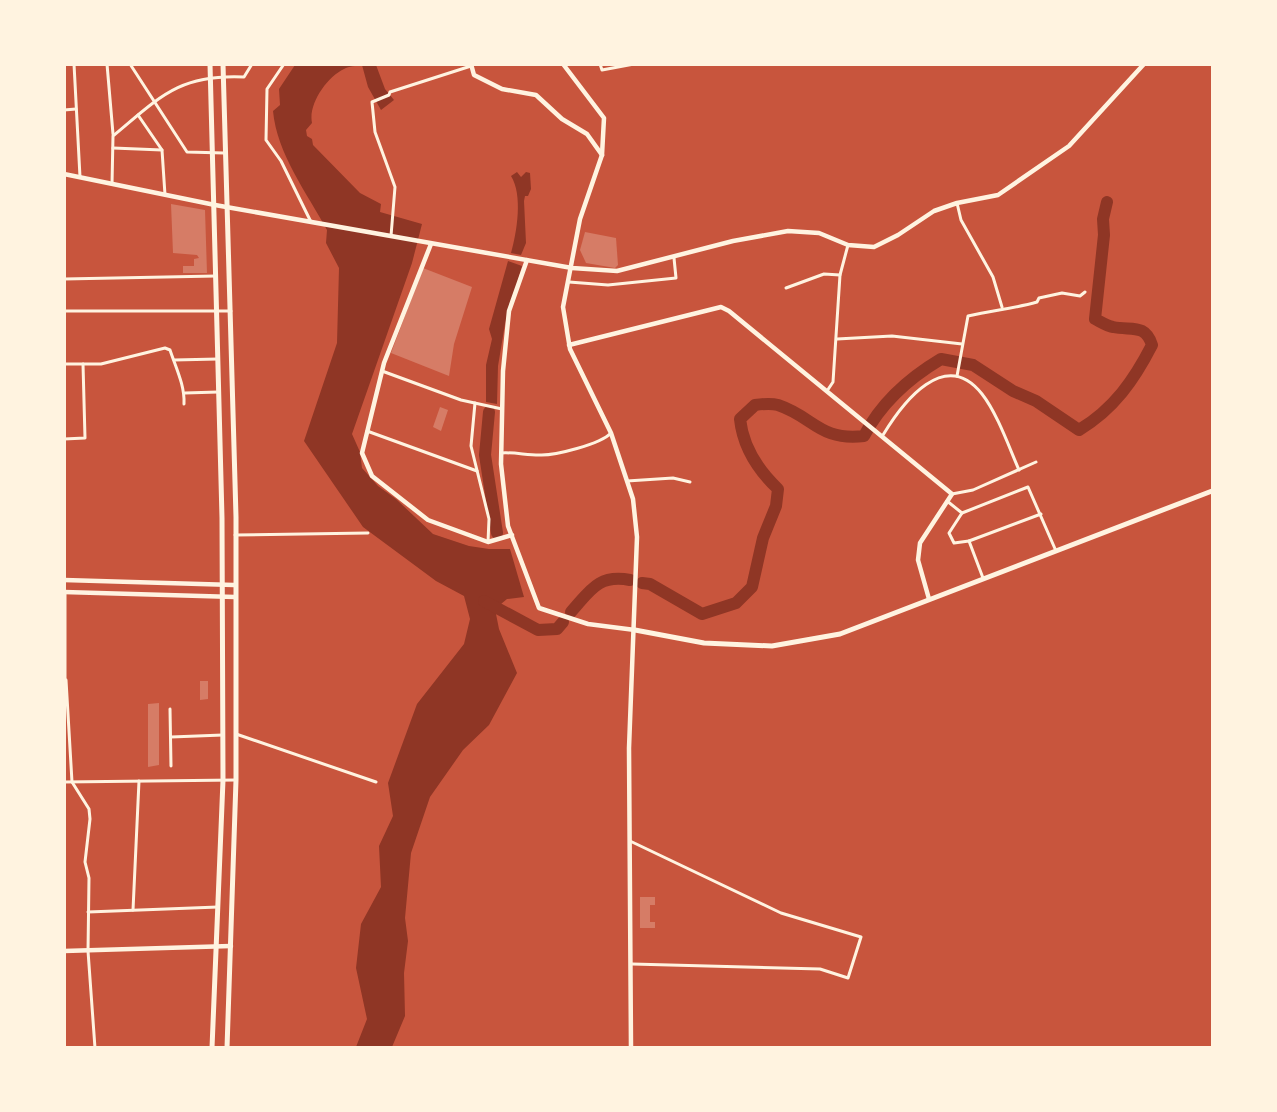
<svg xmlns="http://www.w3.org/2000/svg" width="1277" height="1112" font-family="Karla,sans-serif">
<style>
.water{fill:#8f3625}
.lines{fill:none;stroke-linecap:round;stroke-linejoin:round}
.river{stroke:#8f3625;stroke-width:12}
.building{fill:#d67c66}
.minor{stroke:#fff3e0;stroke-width:3}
.tertiary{stroke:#fff3e0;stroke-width:4.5}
.secondary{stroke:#fff3e0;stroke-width:4.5}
.primary{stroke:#fff3e0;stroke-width:5}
.trunk{stroke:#fff3e0;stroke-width:5}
</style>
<rect width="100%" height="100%" fill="#c8553d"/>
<!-- water -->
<g class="water">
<path d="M295,65H376L385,89L394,100L381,110L368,87L362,65C356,66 349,66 344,69C327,77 308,104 312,123L306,130L307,136L312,139L313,145L360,193L381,204L380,212L422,224L412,263L352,434L360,452L362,468L378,486L396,499L433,534L469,546L489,549H510L524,597L507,599L495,609L499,629L517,673L489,725L463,750L430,797L411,853L405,918L408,941L404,973L405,1016L392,1047H356L367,1019L356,968L361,924L381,887L379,846L393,816L388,783L417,704L464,644L470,619L464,596L436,581L363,527L304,441L337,343L339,268L326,243L327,230C307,193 277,154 273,111L280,105L279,89Z"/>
<path d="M517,172L521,177L526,172L530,173L531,189L528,196H525L524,201L526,243L521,255L511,253C517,232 523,195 511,176Z"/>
<path d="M508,261L522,266L505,324L498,366L497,404L486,402V365L492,339L489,329Z"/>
</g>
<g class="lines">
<!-- river -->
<g class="river">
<path d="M489,412L485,455L497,533"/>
<path d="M642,583L650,584L702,614L736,603L752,587L763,538L776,506L778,489C758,470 743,447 740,419L755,405C762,404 771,403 778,405C814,417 819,441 864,436C881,403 909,378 941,359L973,365L1013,391L1036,401L1079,430C1114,409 1134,380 1152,345C1145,323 1131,331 1113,327C1107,326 1101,322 1095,319L1104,235L1103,219L1107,202"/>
<path d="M484,601L538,630L557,629L563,622"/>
<path d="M571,612C590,591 598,574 630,580"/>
</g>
</g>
<!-- building -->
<g class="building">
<path d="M171,204L205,210L207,273H183V266H194V259L199,258L197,255L173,253Z"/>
<path d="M585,232L616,238L618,265L615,268L586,263L580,250Z"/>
<path d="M423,268L472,287L454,344L449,376L391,353Z"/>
<path d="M440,407L448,410L441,431L433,427Z"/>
<path d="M200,681H208V699L200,700Z"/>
<path d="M159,703V765L148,767V704Z"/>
<path d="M640,897H655V905H650V922H655V928H640Z"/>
</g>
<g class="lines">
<!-- minor -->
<g class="minor">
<path d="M74,64L80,177"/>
<path d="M107,64L113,134"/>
<path d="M130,64L187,152L224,153"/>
<path d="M284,64L267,89L266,140L281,161L311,222"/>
<path d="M600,64L602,70L634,64"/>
<path d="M64,110L76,109"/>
<path d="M138,115L162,150L165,195"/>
<path d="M113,148L162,150"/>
<path d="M112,184L113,136C160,97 179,74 244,77L252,64"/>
<path d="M957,203L961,220L993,277L1002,307"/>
<path d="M391,236L395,187L375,132L372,102L389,95L390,92L471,66"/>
<path d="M64,279L216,276"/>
<path d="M569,282L608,285L676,278L674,258"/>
<path d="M786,288L824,274L840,275"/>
<path d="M64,311H231"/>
<path d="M837,339L892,336L962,344"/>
<path d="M174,360L218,359"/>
<path d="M64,364H101L165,348L170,350C176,368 185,386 184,404"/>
<path d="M382,371L461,400L502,409"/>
<path d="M957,376L968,316C992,310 1013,309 1037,302L1039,298L1062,293L1080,296L1085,292"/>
<path d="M827,391L833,382L840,275L848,245"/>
<path d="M185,393L218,392"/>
<path d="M475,403L471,446L489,519L488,542"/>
<path d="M367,431L477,471"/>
<path d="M883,435C903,402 945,347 982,394C997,413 1009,447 1019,470"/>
<path d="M64,439L85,438L83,364"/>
<path d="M501,453C514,452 526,455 539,455C554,456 601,444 611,433"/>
<path d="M627,481L673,478L690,482"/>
<path d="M952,494L973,490L1036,462"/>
<path d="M947,501L962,513L1028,487L1056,551"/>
<path d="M962,513L949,533L954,543L969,541L983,578"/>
<path d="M235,535L368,533"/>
<path d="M969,541L1041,514"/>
<path d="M65,680V592"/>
<path d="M66,680L72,782L89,809L90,819L85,862L89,878L88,951L95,1048"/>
<path d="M170,709L171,766"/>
<path d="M236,734L376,782"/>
<path d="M171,737L223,735"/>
<path d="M64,782L236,780"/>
<path d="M630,841L781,913L861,937L848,978L820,969L632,964"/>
<path d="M133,910L139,781"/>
<path d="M88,912L218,907"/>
</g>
<!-- tertiary -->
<g class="tertiary">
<path d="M471,64L474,75L502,89L536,95L562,119L587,134L602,155"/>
<path d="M64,174L215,205"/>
<path d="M431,244L384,363L362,453L372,476L428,520L488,542L512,535"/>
<path d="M527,260L509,311L503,371L501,464L508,526L539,608L588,624L635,630"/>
<path d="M569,345L721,307L729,311L952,494L920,543L918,560L929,599"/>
<path d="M64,580L234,585"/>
<path d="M64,592L235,597"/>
<path d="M64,951L231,946"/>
</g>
<!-- secondary -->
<g class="secondary">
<path d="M563,64L604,118L602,155L580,219L563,307L570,349L611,433L633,499L637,537L629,748L631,1048"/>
<path d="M215,205L572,268L617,271L733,241L788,231L819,233L848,245L874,247L898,235L934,211L957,203L998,195L1069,146L1144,64"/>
</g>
<!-- primary -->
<path class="primary" d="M635,630L704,643L772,646L840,634L1212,491"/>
<!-- trunk -->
<g class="trunk">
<path d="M210,64L222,518L223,780L212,1048"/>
<path d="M223,64L236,517V780L227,1048"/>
</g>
</g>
<!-- border -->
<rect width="1277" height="1112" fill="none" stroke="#fff3e0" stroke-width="132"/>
</svg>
